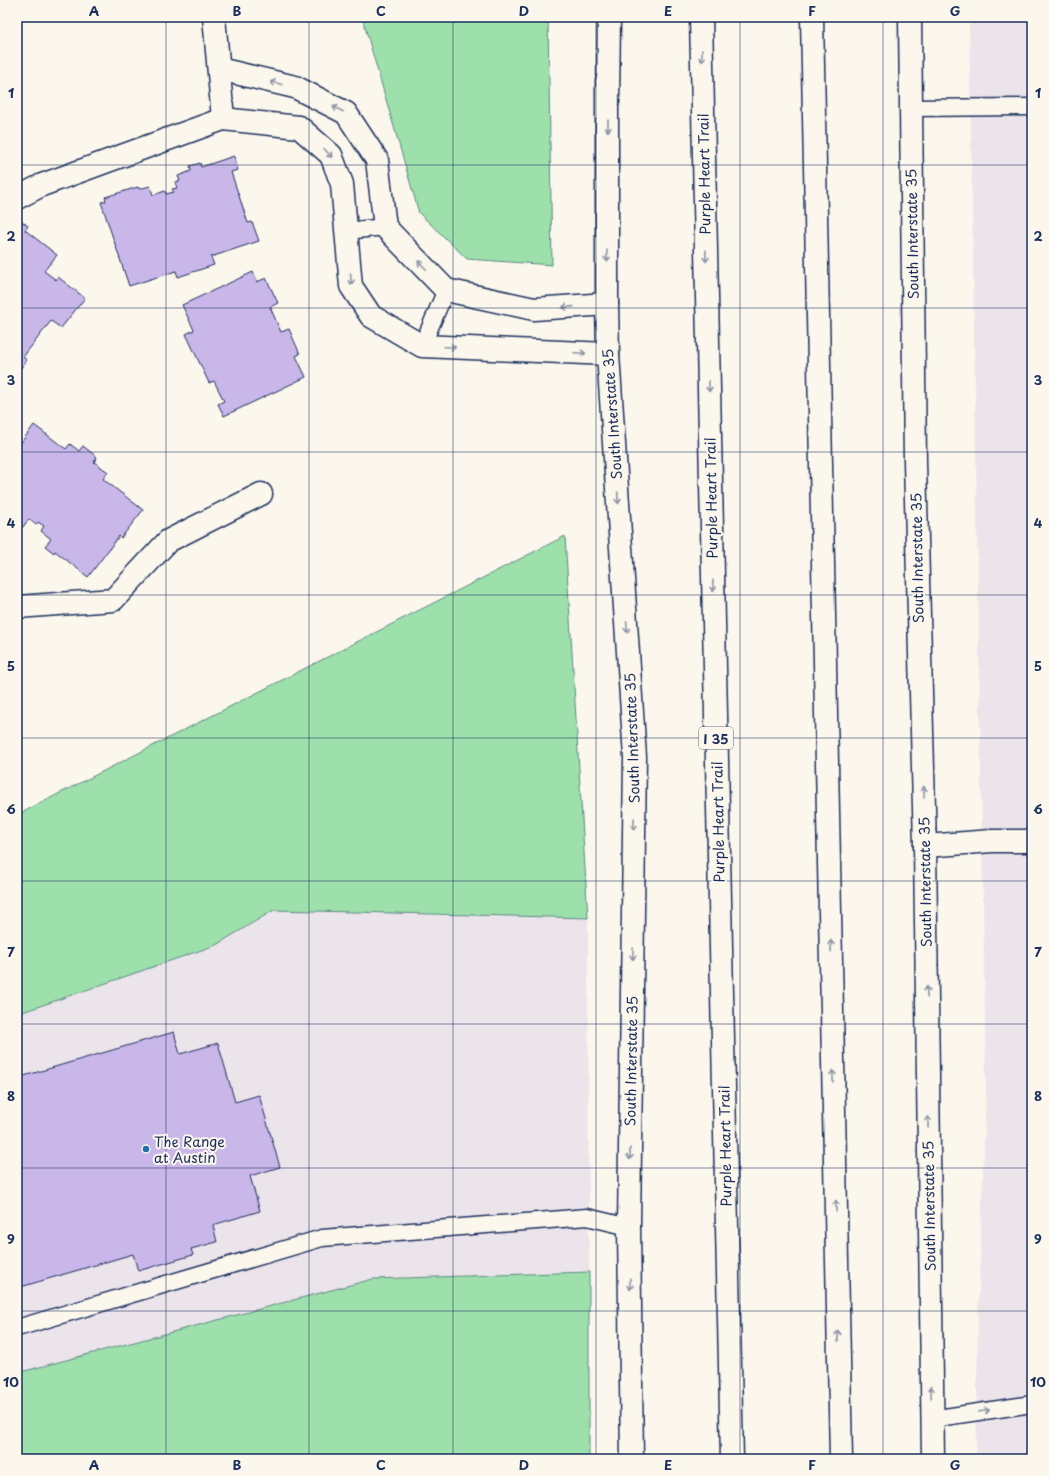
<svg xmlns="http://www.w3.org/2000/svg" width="1049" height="1476" font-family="'Playpen Sans',sans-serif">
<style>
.built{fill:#ece4eb}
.green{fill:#9de0ab;stroke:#5c8884}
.building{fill:#c8b7e8;stroke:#1b2f5e}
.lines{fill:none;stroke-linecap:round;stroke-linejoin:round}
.service-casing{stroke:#1b2f5e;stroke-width:19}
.minor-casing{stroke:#1b2f5e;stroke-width:25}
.tertiary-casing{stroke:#1b2f5e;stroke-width:25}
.secondary-casing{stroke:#1b2f5e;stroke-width:25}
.motorway-casing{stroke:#1b2f5e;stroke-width:25}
.service{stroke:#fbf7ec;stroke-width:16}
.minor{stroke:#fbf7ec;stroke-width:22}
.tertiary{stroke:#fbf7ec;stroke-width:22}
.secondary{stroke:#fbf7ec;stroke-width:22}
.motorway{stroke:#fbf7ec;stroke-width:22}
.oneway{stroke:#8b93a5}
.grid{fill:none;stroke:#1b2f5e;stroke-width:1;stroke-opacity:0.55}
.poi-dot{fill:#1f6fb2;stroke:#fbf7ec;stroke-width:1.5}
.labels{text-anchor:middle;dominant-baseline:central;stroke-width:4;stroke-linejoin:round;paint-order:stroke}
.shield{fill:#fbf7ec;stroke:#5e6b89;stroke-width:1}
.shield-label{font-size:13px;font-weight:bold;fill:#1b2f5e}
.street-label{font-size:14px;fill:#1b2f5e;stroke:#fbf7ec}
.poi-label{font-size:14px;fill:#1b2f5e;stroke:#fbf7ec;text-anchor:start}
.neatline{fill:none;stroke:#1b2f5e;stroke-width:1.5}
.grid-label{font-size:13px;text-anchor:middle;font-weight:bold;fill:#1b2f5e}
</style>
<rect width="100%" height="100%" fill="#fbf7ec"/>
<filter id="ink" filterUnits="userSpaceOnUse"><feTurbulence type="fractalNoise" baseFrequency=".025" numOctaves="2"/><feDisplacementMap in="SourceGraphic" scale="8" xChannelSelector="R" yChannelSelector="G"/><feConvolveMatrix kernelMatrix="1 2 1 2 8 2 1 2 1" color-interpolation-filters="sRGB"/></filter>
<g filter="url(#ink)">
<!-- built -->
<g class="built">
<path d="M969,17H1032V1459H976L978,1317L986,1089Z"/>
<path d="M274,910L588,918L589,1272L373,1279L17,1373V1014L216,945Z"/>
</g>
<!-- green -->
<g class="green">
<path d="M362,17H548L552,265L467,259L419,213Z"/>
<path d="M565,536L588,918L274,910L216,945L17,1014V815Z"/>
<path d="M589,1272V1459H17V1373L373,1279Z"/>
</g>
<!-- building -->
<g class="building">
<path d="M234,156L238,170L231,172L248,223L252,222L259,241L211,257L214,265L178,277L176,271L129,286L101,202L106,201L105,197L138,187L139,189L150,186L153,195L165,191L166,194L174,192L172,189L177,188L175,182L180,181L178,176L191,171L190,166L200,163L201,167Z"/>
<path d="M19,219L28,226L25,230L57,255L44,271L56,280L58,277L85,298L61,328L51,321L23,357L27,360L21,368L18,366L17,367V222Z"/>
<path d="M253,272L257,282L266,278L278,303L270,307L281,332L289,329L300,354L296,356L306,377L224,416L218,404L224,401L214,381L209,383L186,334L194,330L182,305Z"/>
<path d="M34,425L66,449L70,444L79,451L83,446L97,457L94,462L108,472L103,479L143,510L121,538L119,536L88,577L55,551L54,553L45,546L51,539L41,531L44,526L38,522L36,525L29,519L22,528L17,524V448Z"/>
<path d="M174,1032L180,1054L218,1043L235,1102L259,1095L280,1167L250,1176L260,1211L213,1225L217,1242L191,1249L193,1255L138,1271L133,1254L17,1288V1078Z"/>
</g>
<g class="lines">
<!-- service casing -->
<g class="service-casing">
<g id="service">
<path d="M910,108L1032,107"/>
<path d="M346,231L385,227"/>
<path d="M422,346L446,290"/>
<path d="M17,1328L322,1238L587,1217L629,1227"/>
<path d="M931,1419L1032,1404"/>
</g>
</g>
<!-- minor casing -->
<g class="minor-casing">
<g id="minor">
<path d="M214,17L223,119"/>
<path d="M219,69L295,87L346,113L377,160L385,227L446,290L534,309L607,304"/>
<path d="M17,198L42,185L223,119L299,127L331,155L342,184L351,286L371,316L422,346L608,354"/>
<path d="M17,607L113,600L168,541L261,494"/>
</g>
</g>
<!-- tertiary casing -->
<g class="tertiary-casing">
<path id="tertiary" d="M925,846L992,841H1032"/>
</g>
<!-- secondary casing -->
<g class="secondary-casing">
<g id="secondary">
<path d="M910,17L915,462L925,846L933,1459"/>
<path d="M607,81V304L608,354L635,757L629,1227L632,1459"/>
</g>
</g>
<!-- motorway casing -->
<g class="motorway-casing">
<g id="motorway">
<path d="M701,17L732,1459"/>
<path d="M812,17L841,1459"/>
<path d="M608,101L609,17"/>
</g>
</g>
<!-- service -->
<use href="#service" class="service"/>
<!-- minor -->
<use href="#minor" class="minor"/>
<!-- tertiary -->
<use href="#tertiary" class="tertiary"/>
<!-- secondary -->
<use href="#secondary" class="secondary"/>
<!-- motorway -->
<use href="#motorway" class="motorway"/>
</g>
<!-- one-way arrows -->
<defs><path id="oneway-shaft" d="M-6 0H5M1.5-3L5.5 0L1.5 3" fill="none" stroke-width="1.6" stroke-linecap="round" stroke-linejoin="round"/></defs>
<g class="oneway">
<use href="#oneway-shaft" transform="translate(702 56) rotate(89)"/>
<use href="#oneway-shaft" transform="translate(276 83) rotate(-166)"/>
<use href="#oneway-shaft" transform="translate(338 109) rotate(-153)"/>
<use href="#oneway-shaft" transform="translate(608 126) rotate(90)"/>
<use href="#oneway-shaft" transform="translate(328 153) rotate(48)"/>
<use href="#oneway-shaft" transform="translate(607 256) rotate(90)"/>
<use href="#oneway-shaft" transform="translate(706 256) rotate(89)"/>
<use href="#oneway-shaft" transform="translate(422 265) rotate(-135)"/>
<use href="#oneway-shaft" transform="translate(351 279) rotate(84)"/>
<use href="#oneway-shaft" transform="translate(568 307) rotate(176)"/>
<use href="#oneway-shaft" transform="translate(450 347) rotate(3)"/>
<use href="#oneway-shaft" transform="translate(580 353) rotate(3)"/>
<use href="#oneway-shaft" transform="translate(709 386) rotate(89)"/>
<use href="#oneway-shaft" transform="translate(618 498) rotate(86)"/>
<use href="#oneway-shaft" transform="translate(713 586) rotate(89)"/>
<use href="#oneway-shaft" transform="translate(627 627) rotate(86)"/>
<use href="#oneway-shaft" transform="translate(924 792) rotate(-91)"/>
<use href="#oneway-shaft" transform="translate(634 824) rotate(91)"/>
<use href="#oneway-shaft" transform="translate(831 946) rotate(-91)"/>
<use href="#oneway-shaft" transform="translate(633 954) rotate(91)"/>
<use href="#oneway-shaft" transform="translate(927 992) rotate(-91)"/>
<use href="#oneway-shaft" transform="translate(833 1076) rotate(-91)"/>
<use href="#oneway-shaft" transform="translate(928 1122) rotate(-91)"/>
<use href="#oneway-shaft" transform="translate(630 1154) rotate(91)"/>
<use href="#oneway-shaft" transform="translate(836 1206) rotate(-91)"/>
<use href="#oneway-shaft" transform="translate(630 1284) rotate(89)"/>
<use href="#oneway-shaft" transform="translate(838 1336) rotate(-91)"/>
<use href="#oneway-shaft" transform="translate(931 1392) rotate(-91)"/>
<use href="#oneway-shaft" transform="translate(984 1411) rotate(-9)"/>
</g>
</g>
<!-- grid -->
<path class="grid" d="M166,17V1459M309,17V1459M453,17V1459M596,17V1459M740,17V1459M883,17V1459M17,165H1032M17,308H1032M17,452H1032M17,595H1032M17,738H1032M17,881H1032M17,1024H1032M17,1168H1032M17,1311H1032"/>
<!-- markers -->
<circle class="poi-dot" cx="146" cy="1149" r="4"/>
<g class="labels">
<!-- shield labels -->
<rect class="shield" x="699" y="727" width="34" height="22" rx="3"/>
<g class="shield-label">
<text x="716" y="738">I 35</text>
</g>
<!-- street labels -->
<g class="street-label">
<text transform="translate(704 174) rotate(-91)">Purple Heart Trail</text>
<text transform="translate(912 234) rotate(-91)">South Interstate 35</text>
<text transform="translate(612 414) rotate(-94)">South Interstate 35</text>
<text transform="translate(711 498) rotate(-91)">Purple Heart Trail</text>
<text transform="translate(917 558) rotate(-91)">South Interstate 35</text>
<text transform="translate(632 738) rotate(-92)">South Interstate 35</text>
<text transform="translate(718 822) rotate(-91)">Purple Heart Trail</text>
<text transform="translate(925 882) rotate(-91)">South Interstate 35</text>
<text transform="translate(631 1061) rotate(-89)">South Interstate 35</text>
<text transform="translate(725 1146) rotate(-91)">Purple Heart Trail</text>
<text transform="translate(929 1206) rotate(-91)">South Interstate 35</text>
</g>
<!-- poi labels -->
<g class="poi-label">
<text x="154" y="1141">The Range<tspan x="154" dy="16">at Austin</tspan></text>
</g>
</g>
<!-- margin -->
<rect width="1049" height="1476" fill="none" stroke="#fbf7ec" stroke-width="44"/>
<rect x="22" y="22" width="1005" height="1432" class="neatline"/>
<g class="grid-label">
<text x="94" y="16">A</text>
<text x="237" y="16">B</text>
<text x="381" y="16">C</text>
<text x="524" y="16">D</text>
<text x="668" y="16">E</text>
<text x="812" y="16">F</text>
<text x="955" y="16">G</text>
<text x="11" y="98">1</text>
<text x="1038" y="98">1</text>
<text x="11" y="241">2</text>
<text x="1038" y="241">2</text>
<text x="11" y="385">3</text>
<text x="1038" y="385">3</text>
<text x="11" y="528">4</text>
<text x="1038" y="528">4</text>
<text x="11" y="671">5</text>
<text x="1038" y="671">5</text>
<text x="11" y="814">6</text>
<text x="1038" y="814">6</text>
<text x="11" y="957">7</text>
<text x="1038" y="957">7</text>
<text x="11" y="1101">8</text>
<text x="1038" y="1101">8</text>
<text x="11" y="1244">9</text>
<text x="1038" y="1244">9</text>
<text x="11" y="1387">10</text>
<text x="1038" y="1387">10</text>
<text x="94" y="1470">A</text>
<text x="237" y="1470">B</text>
<text x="381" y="1470">C</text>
<text x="524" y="1470">D</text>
<text x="668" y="1470">E</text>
<text x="812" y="1470">F</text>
<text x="955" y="1470">G</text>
</g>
</svg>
